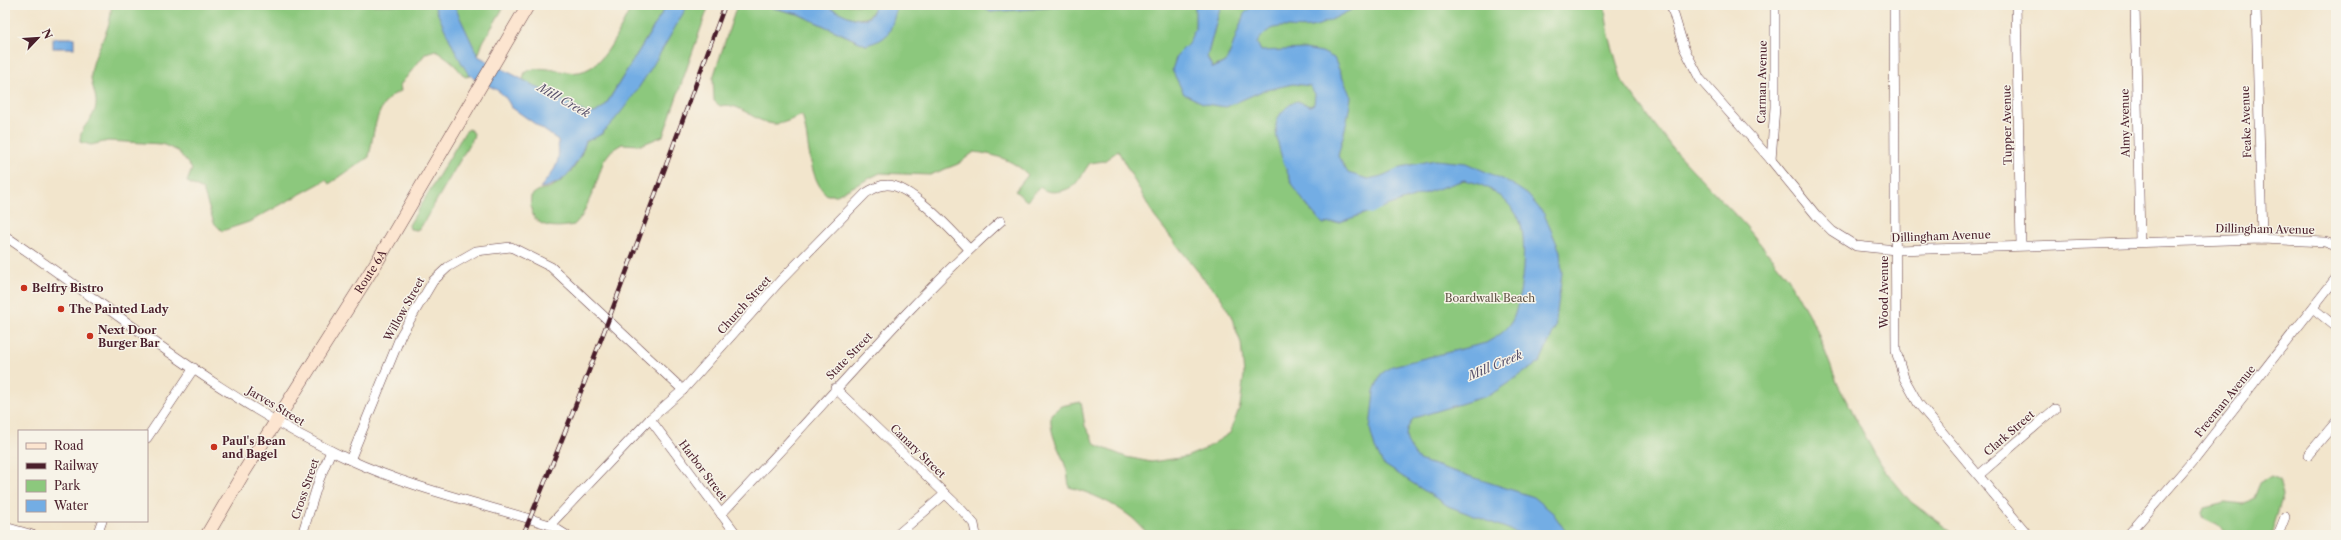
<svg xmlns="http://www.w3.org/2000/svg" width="2341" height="540" font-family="'Libre Caslon Text',serif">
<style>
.green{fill:#8cc87d;stroke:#6b7454}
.water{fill:#73ade4;stroke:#5e6688}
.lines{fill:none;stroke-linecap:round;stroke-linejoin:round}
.stream{stroke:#73ade4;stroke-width:3.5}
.minor-casing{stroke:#633d43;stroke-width:10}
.secondary-casing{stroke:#633d43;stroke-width:14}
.minor{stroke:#fff;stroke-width:9}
.secondary{stroke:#fce5d0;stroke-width:13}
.rail-casing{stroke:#4a1f2b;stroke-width:4.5}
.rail{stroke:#f7f3e8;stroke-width:3;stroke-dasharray:9;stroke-linecap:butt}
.poi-dot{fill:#c8321e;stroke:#f7f3e8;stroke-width:1.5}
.labels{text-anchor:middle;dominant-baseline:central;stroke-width:3;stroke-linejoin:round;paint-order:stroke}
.street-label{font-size:11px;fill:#4a1f2b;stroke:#f7f3e8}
.poi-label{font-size:11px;font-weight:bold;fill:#4a1f2b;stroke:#f7f3e8;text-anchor:start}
.park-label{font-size:11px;fill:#5e5244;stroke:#f7f3e8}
.water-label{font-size:12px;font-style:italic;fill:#58516c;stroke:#f7f3e8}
</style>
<rect width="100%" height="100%" fill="#f7f3e8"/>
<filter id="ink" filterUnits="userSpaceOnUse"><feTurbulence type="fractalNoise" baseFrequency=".025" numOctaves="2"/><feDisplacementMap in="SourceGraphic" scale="8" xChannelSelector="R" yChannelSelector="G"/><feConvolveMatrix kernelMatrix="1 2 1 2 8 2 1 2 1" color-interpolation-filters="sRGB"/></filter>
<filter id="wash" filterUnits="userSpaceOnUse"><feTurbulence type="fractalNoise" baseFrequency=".012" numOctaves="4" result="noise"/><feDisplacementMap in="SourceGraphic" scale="16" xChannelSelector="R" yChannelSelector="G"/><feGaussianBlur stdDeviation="0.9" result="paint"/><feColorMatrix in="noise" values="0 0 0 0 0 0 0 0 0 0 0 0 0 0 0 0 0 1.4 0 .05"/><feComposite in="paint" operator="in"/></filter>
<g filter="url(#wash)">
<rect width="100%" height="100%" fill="#f2e5cc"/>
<!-- green -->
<g class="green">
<path d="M111,5H434L470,76L465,77L451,61L436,50L426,53L400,85L401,91C375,100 374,134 369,157L329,184L326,180L249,222L222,231L214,223L203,190L187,182L192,169L178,151L162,144L108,141L91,145L80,142C80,126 90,124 95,110C99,98 91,87 91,76C92,51 113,31 111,5Z"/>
<path d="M449,5H505L483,42L478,56Z"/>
<path d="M633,5H667L605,106L595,113H586L523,80L525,72C541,65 550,70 567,72C604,78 617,30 633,5Z"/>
<path d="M688,5H709L663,136L641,145L622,144L612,150L604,160L595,187L582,216L574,225C549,230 527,226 531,196C542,186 544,191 553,186C572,176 580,160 586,141L602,134L624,105Z"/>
<path d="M737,5H770L773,8L798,14L866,45L888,34L897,5H982L990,12L1083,5H1209L1199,59L1219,85L1244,29L1310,15L1336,5H1604L1609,35L1622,81L1673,149L1745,225L1788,278L1816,328L1838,385L1880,464L1911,502L1957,535H1152C1143,531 1139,523 1131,517C1113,503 1091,493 1069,487C1068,480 1068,472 1065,465C1059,447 1049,435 1051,414L1061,406L1081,402L1085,426L1096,445L1126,457L1151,462L1186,457L1205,449L1230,433L1240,406L1244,375L1241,343L1231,316L1220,296L1207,283L1154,216L1118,151L1104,161L1090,163C1086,168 1077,184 1073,186C1064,192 1048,195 1040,187L1027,201L1015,191L1028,175C1014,160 994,154 974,152L958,164L930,175L880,173L837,195H827C807,177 810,140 802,115C794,118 784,124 775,124C754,123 740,101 720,106L714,101L713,78Z"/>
<path d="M821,5H875V6C868,31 838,12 821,5Z"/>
<path d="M1221,5H1254L1252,6L1227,61L1212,68L1207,57Z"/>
<path d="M1279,5H1319L1298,8Z"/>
<path d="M469,129L474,133L473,138L421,227L417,230L410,229L409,225L465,132Z"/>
<path d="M2271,476L2279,480L2283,496L2271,535H2228L2217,525L2204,519L2202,513L2204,507L2225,502L2243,504L2254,498L2260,483Z"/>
</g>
<!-- water -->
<g class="water">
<path d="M434,5H454L478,56L586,113H595L605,106L667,5H688C665,44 635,102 602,133C598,137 591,139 586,141C578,164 566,185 540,188C556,168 560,166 558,140L511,107C501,85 486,88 471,76C463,71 439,17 434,5Z"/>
<path d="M770,5C786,5 804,3 820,5C837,7 869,36 875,5H897V8C889,32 892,38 866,45L798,14L773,8Z"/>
<path d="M982,5H1083L990,12Z"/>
<path d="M1195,5H1221L1207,57L1213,68L1227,61L1244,14L1252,6L1279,5L1298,8L1319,5H1355L1353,9C1342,14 1331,21 1319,25C1293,34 1274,15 1257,43L1261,51L1305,49L1322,52L1334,58L1351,97L1347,121L1338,156L1348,173L1368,179L1382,176L1401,167L1435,160L1466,163L1509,182L1528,195L1544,214L1560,251L1562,273L1555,328L1540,362L1490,395L1414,418C1400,436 1407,444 1419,460L1534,497L1553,513L1568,535H1524L1448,506L1383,464L1375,448L1370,429L1374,391L1381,374L1392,366L1486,343C1496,337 1506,332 1512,321C1522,302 1529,235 1518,217C1505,196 1488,185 1464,180L1340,222L1323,224C1314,214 1305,204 1298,193C1288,179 1275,143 1276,125C1277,115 1288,104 1297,101L1310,106L1314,104L1315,94L1310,86L1293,84L1262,91L1226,107L1205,104L1184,94L1172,70L1177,55L1188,44L1195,29Z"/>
<rect x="53" y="38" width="21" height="10"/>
</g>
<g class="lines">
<!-- stream -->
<path class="stream" d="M1364,211L1371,212L1382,206"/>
</g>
</g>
<g filter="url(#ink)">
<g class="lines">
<!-- minor casing -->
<g class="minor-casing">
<g id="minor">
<path d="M1671,5L1684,48L1700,79L1771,160L1816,215L1832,231L1856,246L1896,250L2262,239L2325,242L2336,246"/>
<path d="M1894,5L1896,351L1904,378L1918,403L2028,535"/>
<path d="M2016,5L2021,245"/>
<path d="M2135,5L2140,241"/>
<path d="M2256,5L2262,239"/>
<path d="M1771,160L1775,107V5"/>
<path d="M5,236C117,312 225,402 348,459C413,489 483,504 550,525L566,535"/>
<path d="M2314,309L2336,327"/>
<path d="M835,388L960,508L974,524L976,535"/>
<path d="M650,419L737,535"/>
<path d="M147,438L194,368"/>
<path d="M2308,455L2336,422"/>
<path d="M350,460L401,335L433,281L448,267L476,251L511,247L551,267L683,390"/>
<path d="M1979,475L2055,409"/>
<path d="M721,514C815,417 900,311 1001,221"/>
<path d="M550,525L650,419L683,390L780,281L866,193C873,189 879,185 887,185C910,184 953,232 969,249"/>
<path d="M5,527L33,535"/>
<path d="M97,535L102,521"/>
<path d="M302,535L319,480L331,451"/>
<path d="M897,535L945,494"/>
<path d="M2128,535L2196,457L2336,278"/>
<path d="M2278,535L2285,517"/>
</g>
</g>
<!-- secondary casing -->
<g class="secondary-casing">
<g id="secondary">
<path id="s1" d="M207,535L244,472L378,260L528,5"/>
</g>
</g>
<!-- minor -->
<use href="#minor" class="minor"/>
<!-- secondary -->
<use href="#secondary" class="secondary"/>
<!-- rail casing -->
<g class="rail-casing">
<path id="rail" d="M523,535C596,361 659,183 725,5"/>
</g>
<!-- rail -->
<use href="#rail" class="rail"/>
</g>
</g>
<!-- markers -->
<g class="poi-dot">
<circle cx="24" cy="288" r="4"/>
<circle cx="61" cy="309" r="4"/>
<circle cx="90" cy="336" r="4"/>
<circle cx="214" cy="447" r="4"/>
</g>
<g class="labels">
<!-- street labels -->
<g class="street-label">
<text transform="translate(1762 82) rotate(-89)">Carman Avenue</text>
<text transform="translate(2246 122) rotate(-92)">Feake Avenue</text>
<text transform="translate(2125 123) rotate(-91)">Almy Avenue</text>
<text transform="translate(2007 125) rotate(-91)">Tupper Avenue</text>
<text transform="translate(2265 229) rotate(1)">Dillingham Avenue</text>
<text transform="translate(1941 236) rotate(-2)">Dillingham Avenue</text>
<text stroke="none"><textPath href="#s1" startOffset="310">Route 6A</textPath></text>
<text transform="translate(1884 292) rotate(-90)">Wood Avenue</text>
<text transform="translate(744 305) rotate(-48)">Church Street</text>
<text transform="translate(404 309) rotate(-61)">Willow Street</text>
<text transform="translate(849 356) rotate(-46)">State Street</text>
<text transform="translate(2225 401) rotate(-51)">Freeman Avenue</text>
<text transform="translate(276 406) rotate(31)">Jarves Street</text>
<text transform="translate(2009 433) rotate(-41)">Clark Street</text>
<text transform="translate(918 451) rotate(44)">Canary Street</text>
<text transform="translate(703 470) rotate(53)">Harbor Street</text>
<text transform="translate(305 489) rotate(-71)">Cross Street</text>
</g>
<!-- poi labels -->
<g class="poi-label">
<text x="32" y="288">Belfry Bistro</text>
<text x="69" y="309">The Painted Lady</text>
<text x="98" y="330">Next Door<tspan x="98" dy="13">Burger Bar</tspan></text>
<text x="222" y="441">Paul's Bean<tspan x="222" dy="13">and Bagel</tspan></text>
</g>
<!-- park labels -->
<g class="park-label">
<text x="1490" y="298">Boardwalk Beach</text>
</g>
<!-- water labels -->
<g class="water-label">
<text transform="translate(564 100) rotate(29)">Mill Creek</text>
<text transform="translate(1495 365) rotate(-23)">Mill Creek</text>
</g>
</g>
<!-- margin -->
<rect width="2341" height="540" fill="none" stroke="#f7f3e8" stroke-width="20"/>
<!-- legend -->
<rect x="18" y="430" width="130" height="92" fill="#f7f3e8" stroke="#b29e9c"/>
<rect x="26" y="443" width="20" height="6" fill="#fce5d0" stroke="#b29e9c"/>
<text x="54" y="450" font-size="12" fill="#4a1f2b">Road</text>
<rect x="26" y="463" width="20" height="6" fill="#4a1f2b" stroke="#b29e9c"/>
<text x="54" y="470" font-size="12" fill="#4a1f2b">Railway</text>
<rect x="26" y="480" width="20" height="12" fill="#8cc87d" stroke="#b29e9c"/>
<text x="54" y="490" font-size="12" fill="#4a1f2b">Park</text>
<rect x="26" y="500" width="20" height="12" fill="#73ade4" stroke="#b29e9c"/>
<text x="54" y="510" font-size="12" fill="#4a1f2b">Water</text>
<!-- north arrow -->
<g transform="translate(38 38) rotate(65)" stroke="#f7f3e8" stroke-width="3" paint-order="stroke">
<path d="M0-3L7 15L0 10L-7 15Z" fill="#4a1f2b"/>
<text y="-6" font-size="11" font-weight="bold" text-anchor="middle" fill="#4a1f2b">N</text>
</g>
</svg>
